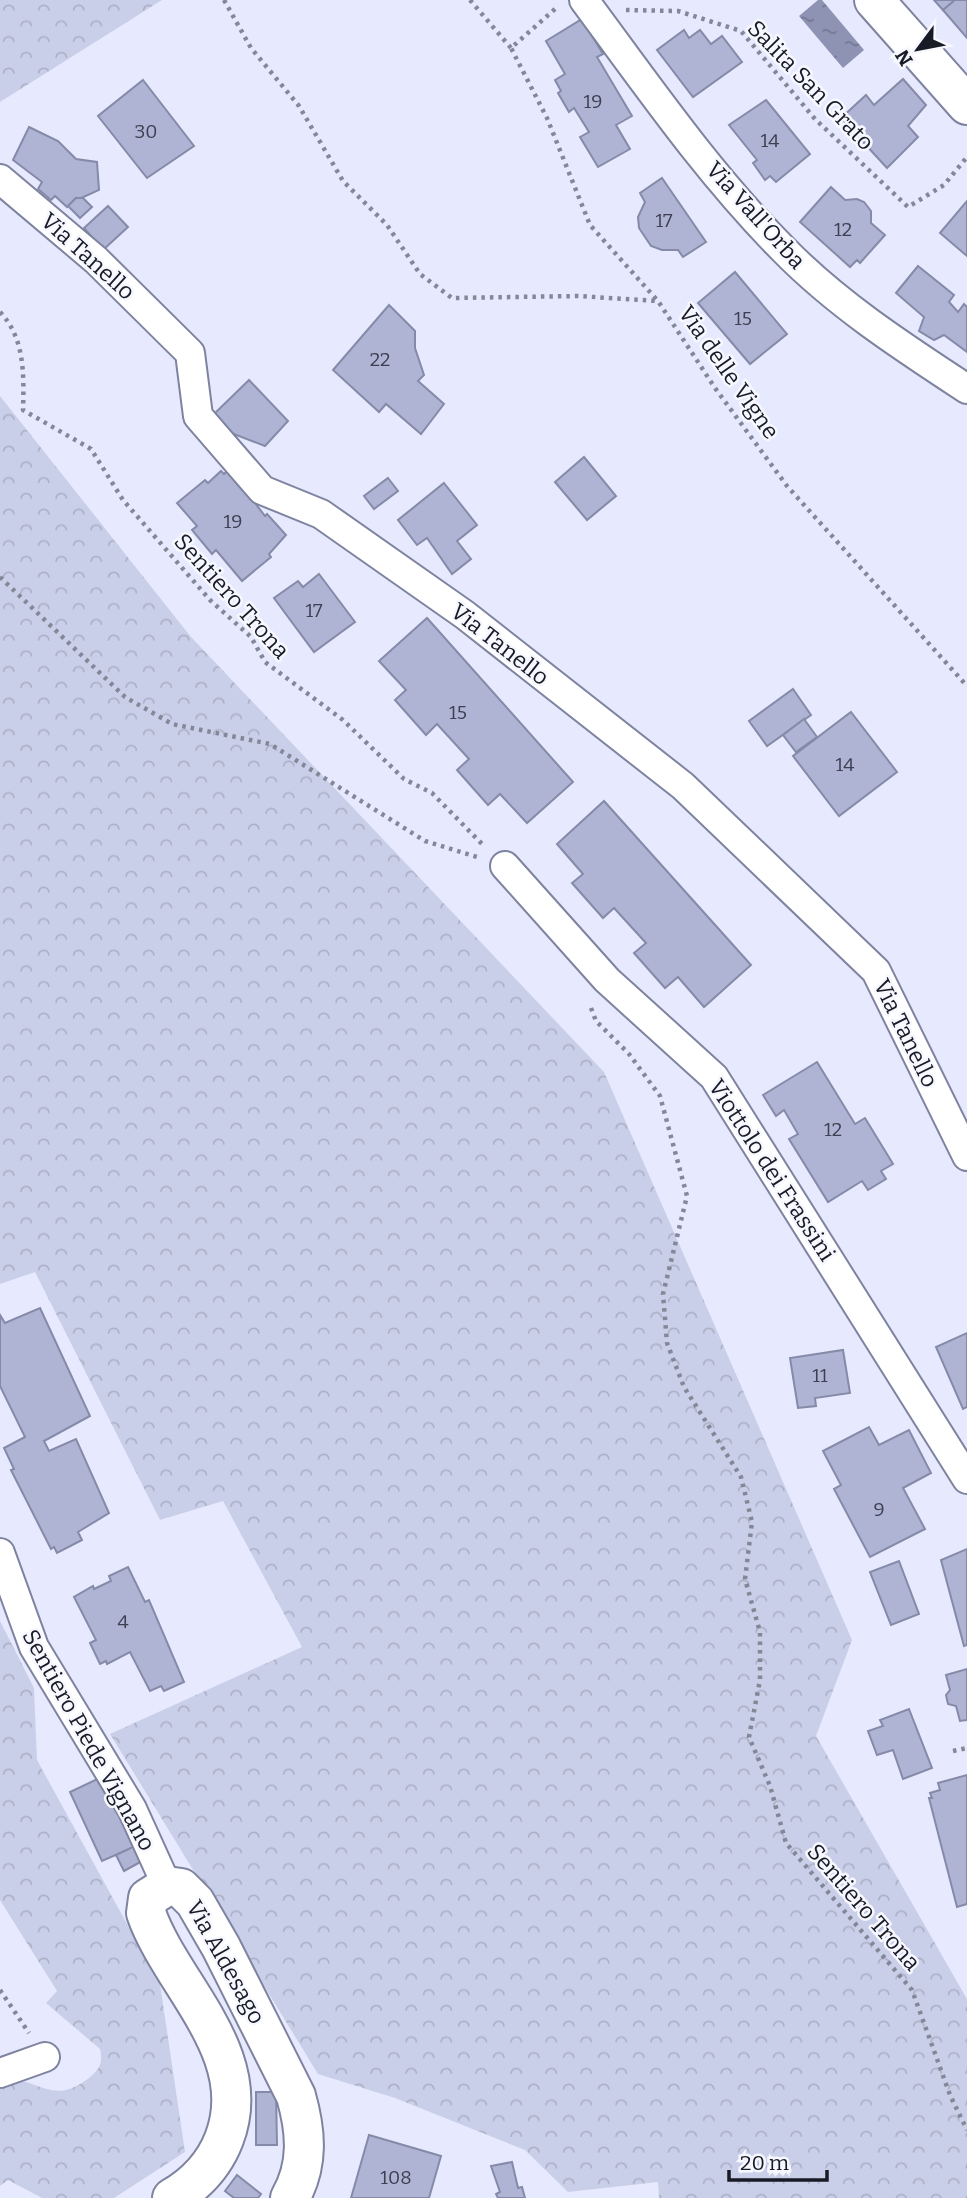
<svg xmlns="http://www.w3.org/2000/svg" width="967" height="2198" font-family="Bitter,serif">
<style>
.forest{fill:url(#forest-crowns)}
.water{fill:url(#water-ripples)}
.building{fill:#afb4d4;stroke:#858aa8;stroke-width:2}
.lines{fill:none;stroke-linecap:round;stroke-linejoin:round}
.street-casing{stroke:#7e83a0;stroke-width:32}
.secondary-casing{stroke:#7e83a0;stroke-width:42}
.path{stroke:#848797;stroke-width:4.5;stroke-dasharray:3.5 5;stroke-linecap:butt}
.street{stroke:#fff;stroke-width:28}
.secondary{stroke:#fff;stroke-width:38}
.labels{text-anchor:middle;dominant-baseline:central;stroke-width:5;stroke-linejoin:round;paint-order:stroke}
.number-label{font-size:19px;fill:#3e4052}
.street-label{font-size:23px;fill:#181a26;stroke:#f7f8ff}
</style>
<defs>
<pattern id="forest-crowns" width="20" height="18" patternUnits="userSpaceOnUse" patternTransform="scale(1.75)"><rect width="20" height="18" fill="#cacfe9"/><path d="M2 6a3 3 0 1 1 6 0M12 15a3 3 0 1 1 6 0" fill="none" stroke="#adb1c8"/></pattern>
<pattern id="water-ripples" width="26" height="14" patternUnits="userSpaceOnUse" patternTransform="scale(1.75)"><rect width="26" height="14" fill="#8e93b4"/><path d="M2 4q2-2 4 0t4 0M15 11q2-2 4 0t4 0" fill="none" stroke="#737792"/></pattern>
</defs>
<rect width="100%" height="100%" fill="#e7eafe"/>
<!-- forest -->
<g class="forest">
<path d="M0,0H162L0,102Z"/>
<path d="M0,396L191,637L604,1072L852,1640L816,1736L967,1999V2198H659L658,2182L568,2192L525,2150L395,2098L318,2074L110,1734L302,1647L223,1501L160,1520L35,1272L0,1284Z"/>
<path d="M0,1621L34,1688L37,1760L160,1984L185,2152L114,2198H42L8,2180L0,2186V2081C37,2073 49,2109 89,2078C100,2069 103,2063 100,2049L46,2003L57,1991L0,1900Z"/>
</g>
<!-- water -->
<path class="water" d="M818,0H822L864,50L843,68L799,16Z"/>
<!-- building -->
<g class="building">
<path d="M934,0H955L943,10Z"/>
<path d="M955,0H967V38L943,10Z"/>
<path d="M582,19L603,54L597,57L632,116L616,125L630,149L598,167L580,137L589,132L574,108L569,112L558,93L561,91L555,80L565,74L546,41Z"/>
<path d="M684,30L689,38L700,30L711,44L722,36L742,62L693,97L657,50Z"/>
<path d="M903,79L926,105L908,126L918,137L887,168L841,118L866,95L874,105Z"/>
<path d="M143,80L194,146L147,178L98,116Z"/>
<path d="M766,100L810,154L776,182L770,176L765,180L753,163L757,160L729,125Z"/>
<path d="M29,127L58,141L76,159L97,162L99,190L77,200L76,198L67,207L55,196L51,200L38,189L42,182L13,160Z"/>
<path d="M662,178L706,242L683,257L678,250H662L651,246L639,228L638,217L645,202L640,193Z"/>
<path d="M831,187L845,200L857,199L864,202L871,211V223L885,235L860,263L857,260L850,267L800,222Z"/>
<path d="M76,198H83L92,207L80,218L68,206Z"/>
<path d="M967,201V256L940,233Z"/>
<path d="M108,206L128,227L103,250L84,228Z"/>
<path d="M918,266L954,295L949,302L958,312L964,304L967,307V352L944,335L934,340L919,331L924,317L896,293Z"/>
<path d="M735,272L787,334L750,364L698,303Z"/>
<path d="M389,305L415,331V348L424,375L418,381L444,404L421,434L386,404L379,412L333,370Z"/>
<path d="M249,380L288,421L265,446L231,433L214,414Z"/>
<path d="M584,457L616,496L587,520L555,482Z"/>
<path d="M229,469L265,516L267,514L286,535L269,554L271,557L242,581L216,550L212,554L192,530L197,526L177,503L205,480L208,483L221,471L224,474Z"/>
<path d="M388,478L398,491L374,509L364,496Z"/>
<path d="M444,483L477,525L457,541L471,559L452,574L427,538L417,545L398,520Z"/>
<path d="M319,574L355,622L314,652L274,598L298,581L303,587Z"/>
<path d="M427,618L573,782L527,823L500,794L488,805L457,770L469,759L437,724L426,735L395,700L406,690L379,661Z"/>
<path d="M793,689L811,715L767,746L749,721Z"/>
<path d="M851,712L897,772L839,816L793,756Z"/>
<path d="M804,719L817,737L796,752L783,735Z"/>
<path d="M604,801L751,965L704,1007L678,977L665,988L634,953L646,943L614,908L603,918L572,883L583,874L557,844Z"/>
<path d="M817,1062L855,1124L865,1118L893,1164L881,1171L886,1179L868,1190L862,1181L828,1202L789,1139L798,1134L784,1110L776,1116L763,1095Z"/>
<path d="M40,1308L90,1416L44,1441L49,1451L76,1439L109,1513L78,1532L82,1540L57,1553L54,1547L51,1549L11,1470L14,1469L4,1448L25,1437L0,1386V1315L5,1323Z"/>
<path d="M967,1333V1407L963,1409L936,1347Z"/>
<path d="M843,1350L850,1393L815,1398L816,1406L798,1408L790,1358Z"/>
<path d="M869,1427L879,1445L909,1430L931,1473L903,1488L925,1529L870,1557L834,1489L841,1485L823,1451Z"/>
<path d="M967,1549V1645L964,1646L941,1560Z"/>
<path d="M899,1561L919,1614L891,1625L870,1572Z"/>
<path d="M128,1567L145,1602L149,1600L184,1682L164,1691L161,1686L150,1691L130,1652L107,1664L106,1661L100,1664L90,1643L96,1640L74,1597L93,1586L94,1589L111,1581L109,1576Z"/>
<path d="M967,1669V1720L960,1721L956,1706L948,1704L946,1695L950,1690L946,1675Z"/>
<path d="M909,1709L932,1768L903,1779L893,1750L877,1755L868,1731L883,1726L880,1720Z"/>
<path d="M108,1774L141,1844L102,1861L70,1792Z"/>
<path d="M967,1775V1904L957,1907L929,1798H932L930,1793L940,1790L938,1783Z"/>
<path d="M137,1845L144,1860L124,1871L116,1855Z"/>
<path d="M256,2092H276L277,2145H256Z"/>
<path d="M369,2135L441,2156L429,2198H351Z"/>
<path d="M512,2162L518,2188L522,2187L525,2198H498L496,2194L500,2192L491,2166Z"/>
<path d="M237,2175L261,2194L258,2198H234L225,2191Z"/>
</g>
<g class="lines">
<!-- street casing -->
<g class="street-casing">
<g id="street">
<path d="M584,0C647,85 709,175 784,250C838,305 903,347 967,389"/>
<path d="M0,179L96,260L190,353L198,416L262,490L321,514L465,615L683,786L876,971L967,1156"/>
<path d="M505,866L607,980L714,1077L967,1479"/>
<path d="M0,1553L34,1647L132,1809L167,1886"/>
<path d="M0,2073L45,2057"/>
</g>
</g>
<!-- secondary casing -->
<g class="secondary-casing">
<g id="secondary">
<path d="M874,0L967,105"/>
<path d="M172,2198C196,2184 214,2165 224,2139C257,2054 171,1985 146,1913L148,1898L167,1886L181,1888L195,1902L221,1947L296,2096C306,2131 309,2165 290,2198"/>
</g>
</g>
<!-- path -->
<g class="path">
<path d="M224,0L251,48L299,106L343,181L387,225L420,274L452,298L578,296L657,301"/>
<path d="M470,0L511,48"/>
<path d="M555,9L511,48L547,118L590,225L658,301L715,388L787,486L967,686"/>
<path d="M626,10L678,11L741,31L815,119L908,207L944,185L967,157"/>
<path d="M0,312C25,338 24,375 23,410L91,449L123,500L210,600L251,637L265,662L343,720L404,779L432,793L485,847"/>
<path d="M0,577L125,697L172,724L270,744L425,841L477,857"/>
<path d="M591,1008L596,1021L629,1054L660,1096L687,1196L663,1294L667,1343L684,1387L741,1477L752,1522L745,1579L760,1632V1680L749,1737L770,1786L786,1843L912,1990L950,2095L967,2130"/>
<path d="M953,1751L967,1748"/>
<path d="M0,1990L29,2033"/>
</g>
<!-- street -->
<use href="#street" class="street"/>
<!-- secondary -->
<use href="#secondary" class="secondary"/>
</g>
<g class="labels">
<!-- number labels -->
<g class="number-label">
<text x="593" y="101">19</text>
<text x="146" y="131">30</text>
<text x="770" y="140">14</text>
<text x="664" y="220">17</text>
<text x="843" y="229">12</text>
<text x="743" y="318">15</text>
<text x="380" y="359">22</text>
<text x="233" y="521">19</text>
<text x="314" y="610">17</text>
<text x="458" y="712">15</text>
<text x="845" y="764">14</text>
<text x="833" y="1129">12</text>
<text x="820" y="1375">11</text>
<text x="879" y="1509">9</text>
<text x="123" y="1621">4</text>
<text x="396" y="2177">108</text>
</g>
<!-- street labels -->
<g class="street-label">
<text transform="translate(811 85) rotate(46)">Salita San Grato</text>
<text transform="translate(756 215) rotate(48)">Via Vall'Orba</text>
<text transform="translate(88 256) rotate(42)">Via Tanello</text>
<text transform="translate(729 372) rotate(55)">Via delle Vigne</text>
<text transform="translate(232 596) rotate(48)">Sentiero Trona</text>
<text transform="translate(500 644) rotate(38)">Via Tanello</text>
<text transform="translate(906 1033) rotate(64)">Via Tanello</text>
<text transform="translate(772 1170) rotate(57)">Viottolo dei Frassini</text>
<text transform="translate(89 1740) rotate(61)">Sentiero Piede Vignano</text>
<text transform="translate(864 1907) rotate(49)">Sentiero Trona</text>
<text transform="translate(226 1962) rotate(61)">Via Aldesago</text>
</g>
</g>
<!-- north arrow -->
<g transform="translate(918 49) rotate(238)" stroke="#f7f8ff" stroke-width="5" paint-order="stroke">
<path d="M0-5L12 26L0 18L-12 26Z" fill="#181a26"/>
<text y="-10" font-size="19" font-weight="bold" text-anchor="middle" fill="#181a26">N</text>
</g>
<!-- scale -->
<path d="M729 2170v10h98v-10" fill="none" stroke="#181a26" stroke-width="3.5"/>
<text x="740" y="2170" font-size="21" fill="#181a26" stroke="#f7f8ff" stroke-width="5" paint-order="stroke">20 m</text>
</svg>
